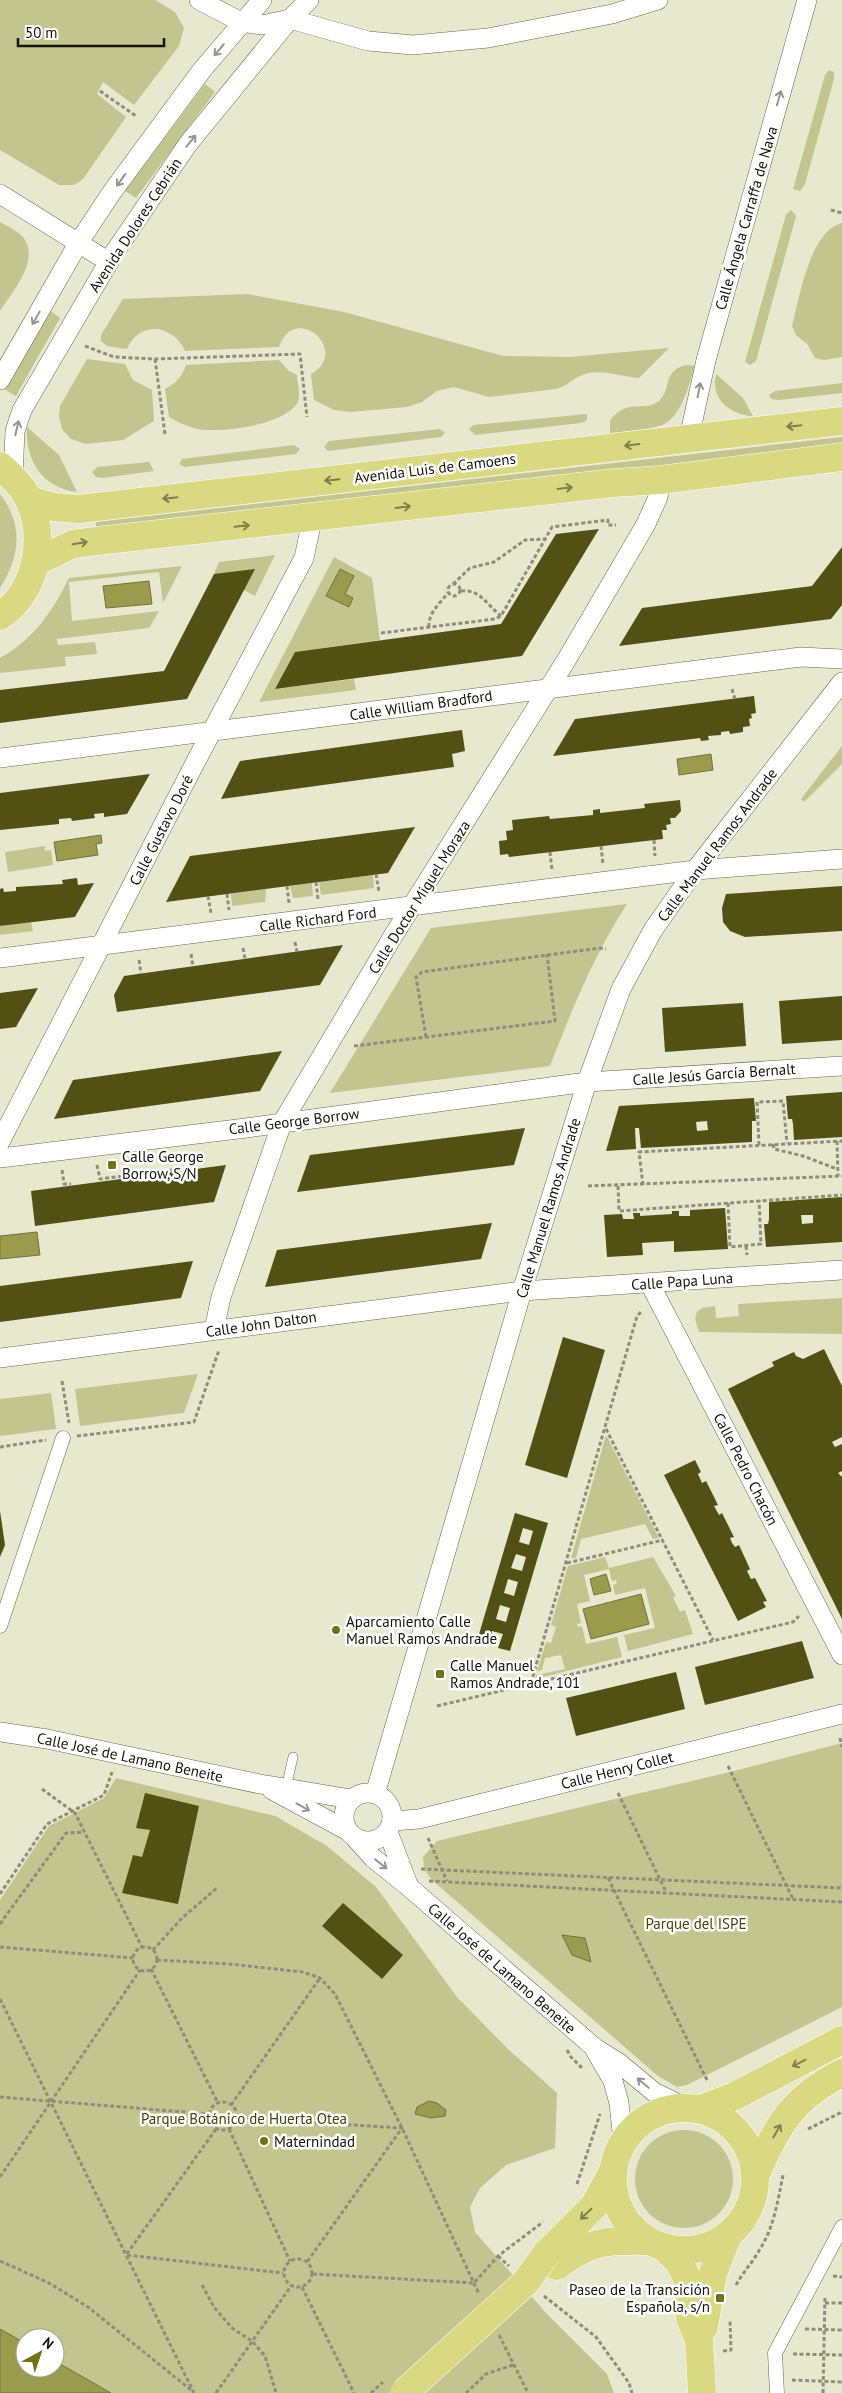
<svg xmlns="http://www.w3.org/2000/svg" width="842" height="2393" font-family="'PT Sans',sans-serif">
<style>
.green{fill:#c2c58e}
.water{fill:#9a9c4d;stroke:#727339}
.building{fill:#505112;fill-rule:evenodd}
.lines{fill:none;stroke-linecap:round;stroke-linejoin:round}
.service-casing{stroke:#656650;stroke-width:10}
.pedestrian-casing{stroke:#656650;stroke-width:15}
.minor-casing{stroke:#656650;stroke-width:20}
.primary-casing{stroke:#fff;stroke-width:29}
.path{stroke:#8d8e7c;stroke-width:3;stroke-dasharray:4 2.5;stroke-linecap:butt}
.service{stroke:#fff;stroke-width:9}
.pedestrian{stroke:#fff;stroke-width:14}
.minor{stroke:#fff;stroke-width:19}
.primary{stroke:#d8d981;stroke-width:28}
.primary-bridge-casing{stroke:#fff;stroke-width:29;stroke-linecap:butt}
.path-bridge{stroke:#8d8e7c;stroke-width:3;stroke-dasharray:4 2.5;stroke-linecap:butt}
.primary-bridge{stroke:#d8d981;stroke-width:28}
.oneway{stroke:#959591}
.oneway2{stroke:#7f804c}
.poi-dot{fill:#727318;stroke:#fff;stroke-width:2}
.labels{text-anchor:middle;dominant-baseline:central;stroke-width:5;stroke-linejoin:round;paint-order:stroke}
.street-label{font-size:15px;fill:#13140b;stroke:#fff}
.poi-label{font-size:15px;fill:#13140b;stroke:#fff;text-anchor:start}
.park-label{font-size:15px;fill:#444504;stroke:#fff}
</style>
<rect width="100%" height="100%" fill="#e7e9cf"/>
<!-- green -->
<g class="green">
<path d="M0,0H155L175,12L184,28L179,46L134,105L103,82L97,94L126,117L83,179L74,185H59L0,150Z"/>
<path d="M829,70L834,72V79L805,184L800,191L793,189L825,75Z"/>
<path d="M205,84L215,92L136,198L125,191Z"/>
<path d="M791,210L796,216L756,361L750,365L745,362L786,215Z"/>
<path d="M0,222C7,226 18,231 23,237C41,260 12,292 0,311Z"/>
<path d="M842,223V357L824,360L815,358L807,344L796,335L792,326C800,297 809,232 842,223Z"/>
<path d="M248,294L344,312L503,356L570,357L669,348L639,378C620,377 599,367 580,376C571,380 567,386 556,389L489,397L454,387L437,391L422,402L407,407L351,412L334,410L314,400L311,374C352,351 294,301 279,347L185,351C173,324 139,320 127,349L107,346L101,341V335L123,299Z"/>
<path d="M49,310L60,318L16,396L4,389Z"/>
<path d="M87,359L125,364L133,380L152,390L154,421L123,440L86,444L71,439L62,429L59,416L60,406Z"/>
<path d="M279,360L289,371L297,375C297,383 302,398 296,405C280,425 230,431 205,430C193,429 179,423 169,417L165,389C176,383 182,377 186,365Z"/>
<path d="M686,365L695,366C688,385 684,413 664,424C656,429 621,432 610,433V420C629,397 644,413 659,401C672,389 662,371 686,365Z"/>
<path d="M716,374L743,398L753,416C730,415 710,399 716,374Z"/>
<path d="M842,383V393L779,400L771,399L769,395L775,391Z"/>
<path d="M587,414V420L581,423L475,435L469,429L474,425Z"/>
<path d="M27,427L59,455L77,492C42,488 25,460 27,427Z"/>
<path d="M440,429L445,433L441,437L328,451L324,447L329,441Z"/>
<path d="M842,437V445L96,530V522Z"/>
<path d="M294,445L300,449L296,454L184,467L179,464L182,459Z"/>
<path d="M149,462L154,471L103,478L96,477L92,472L97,467Z"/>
<path d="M0,494C24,525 20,557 0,588Z"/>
<path d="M275,555L255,596L214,574L219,562Z"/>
<path d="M334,557L372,578L380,640L295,652L275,689L354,679L356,690L259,702Z"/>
<path d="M182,566L163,603L159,572L69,582L72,621L159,611L149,628L57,639L58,645L95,642L97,654L65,657L66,666L0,673V658C34,639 52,612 69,578Z"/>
<path d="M842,746V764L804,802L801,799Z"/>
<path d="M45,846V851L51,850L53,865L8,872L5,852Z"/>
<path d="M373,875L374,888L321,895L319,882Z"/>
<path d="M312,883L313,896L293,898L290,886Z"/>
<path d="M266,889L265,902L232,906L231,894Z"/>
<path d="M627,904C594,955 572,1009 550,1066L330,1093L431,928Z"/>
<path d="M31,922L33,931L0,935V926Z"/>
<path d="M842,1298V1334L699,1332L695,1319L697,1312L702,1308L715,1306L716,1318L739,1316L738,1304Z"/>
<path d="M198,1374L184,1413L80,1426L75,1389Z"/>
<path d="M51,1393L56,1429L0,1436V1399Z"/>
<path d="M606,1435L659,1538L653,1539L645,1524L581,1539L576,1558H571Z"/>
<path d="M605,1557L609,1568L653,1557L676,1596L673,1597L680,1612L685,1610L693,1634L628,1651L624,1635L655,1628L645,1588L615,1595L613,1585L617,1583L616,1580L612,1581L609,1569L584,1575L590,1601L577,1604L581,1623L577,1624L578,1627L582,1626L586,1644L617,1637L622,1657L535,1679L536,1675L565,1669L561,1655L545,1658L542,1670L537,1671L546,1642L551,1643L556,1627L551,1625L568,1566Z"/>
<path d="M842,1743V2007L687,2085L677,2087L658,2076L432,1880L424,1869L423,1857L437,1841L734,1771Z"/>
<path d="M116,1778L275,1816L327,1846L376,1887L457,1997L508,2049L557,2093L555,2148L506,2165L480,2188L470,2207L475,2232L547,2314L607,2374L614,2393H111L55,2361V2338H25V2343L0,2329V1900L49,1826L104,1798Z"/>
<circle cx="684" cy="2179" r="49"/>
</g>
<!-- water -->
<g class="water">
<path d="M340,569L354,576L345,594L353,598L349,607L326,596Z"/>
<path d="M149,581L152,604L106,608L103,586Z"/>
<path d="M711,754L713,770L679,775L677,759Z"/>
<path d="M101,835L102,843L96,844L98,855L57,861L54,842Z"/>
<path d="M37,1232L40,1255L0,1259V1236Z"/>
<path d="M606,1574L611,1591L594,1595L590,1579Z"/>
<path d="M641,1594L649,1624L591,1639L583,1609Z"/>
<path d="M562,1935L585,1938L591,1962L572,1955Z"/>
<path d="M429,2101L437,2103L446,2110L445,2116L431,2118L415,2114L417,2107Z"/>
<path d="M0,2329L25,2343V2368H55V2361L111,2393H0Z"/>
</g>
<!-- building -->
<g class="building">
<path d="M599,529L522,656L275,689L295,652L501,624L556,534Z"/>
<path d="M842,547V605L831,619L619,646L642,608L812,586Z"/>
<path d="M255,569L187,699L0,723V690L164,671L214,574Z"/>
<path d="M754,696L756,713L751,714L752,718L749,719L750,726L743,727V732L730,734L729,731L721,732V735L708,736L709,740L701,741L700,738L553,756L575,719Z"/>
<path d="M462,730L465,751L452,754L454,767L221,799L240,761Z"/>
<path d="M150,774L127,814L104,817V813L94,814L95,818L72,821L71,818L59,819V824L0,830V793Z"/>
<path d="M680,800L681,811L675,818H670L671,824L666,825L667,830H662L663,839L509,857L508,854L500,855L499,841L507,840L506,831L513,830L512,820L549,816L550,819L593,815V810L600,809V813L645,808L644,804Z"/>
<path d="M415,827L388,873L166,902L190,856Z"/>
<path d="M77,878L78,885L94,883L75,917L0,926V889L3,888L4,892L16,891V887L63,884L62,880Z"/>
<path d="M842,886V931L745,937L730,931L723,922L722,908L726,894Z"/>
<path d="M343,945L320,985L117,1012L114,995L124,976Z"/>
<path d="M38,988L16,1027L0,1029V993Z"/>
<path d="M842,996V1040L782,1044L779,1001Z"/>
<path d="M743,1003L746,1046L665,1052L662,1008Z"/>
<path d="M282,1051L260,1091L54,1119L73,1080Z"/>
<path d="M842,1092V1137L794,1140L793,1124L792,1119H788L786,1096Z"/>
<path d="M754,1098L756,1121H752V1142L641,1148L639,1128H635L636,1149L606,1151L619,1106ZM707,1121L708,1130L697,1131L696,1122Z"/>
<path d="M525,1128L514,1165L297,1192L310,1155Z"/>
<path d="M226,1165L214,1202L35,1226L31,1191Z"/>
<path d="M842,1197V1242L766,1247L764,1224H768L769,1219V1202ZM801,1215H813V1223L802,1224Z"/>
<path d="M725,1208L728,1249L674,1252V1241L642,1243L643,1255L607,1257L604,1215L622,1214L623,1219H634L633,1213H640V1216L672,1214V1211H679V1216H690V1210Z"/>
<path d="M492,1223L481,1259L265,1287L277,1250Z"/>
<path d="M193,1261L181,1298L0,1322V1286Z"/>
<path d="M563,1337L605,1350L567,1478L525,1465Z"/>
<path d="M824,1349L842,1386V1437L832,1442L835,1447L842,1444V1471L838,1473L842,1477V1619L728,1389L774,1366L772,1362L794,1352L796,1356L803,1359Z"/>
<path d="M695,1460L701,1472L698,1474L702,1483L706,1481L718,1505L714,1506L719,1515L722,1513L734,1537L730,1538L732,1543L735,1547L739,1545L750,1569L747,1571L751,1579L755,1578L767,1601L763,1602L766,1607L738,1621L664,1475Z"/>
<path d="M0,1511L5,1545L0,1557Z"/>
<path d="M515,1513L548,1523L510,1651L498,1648L503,1634L492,1631L488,1645L477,1641ZM523,1528L533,1531L529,1545L519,1542ZM516,1554L526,1557L522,1571L511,1568ZM508,1579L518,1582L514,1596L504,1593ZM500,1605L510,1608L506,1622L496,1619Z"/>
<path d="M802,1641L814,1678L705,1705L695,1667Z"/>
<path d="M676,1672L685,1709L576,1736L566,1698Z"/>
<path d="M145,1793L199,1806L178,1904L122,1893L133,1855L142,1857L150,1830L136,1828Z"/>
<path d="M343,1903L403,1955L382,1979L322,1926Z"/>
</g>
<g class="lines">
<!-- service casing -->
<g class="service-casing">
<path id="service" d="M286,1788L293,1757"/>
</g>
<!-- pedestrian casing -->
<g class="pedestrian-casing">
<g id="pedestrian">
<path d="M0,1626L63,1438"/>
<path d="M777,2393L775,2353L842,2227"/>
</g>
</g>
<!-- minor casing -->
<g class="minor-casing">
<g id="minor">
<path d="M199,0L241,22L262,25L290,19L368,41L413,45L488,38L612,14L658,0"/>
<path d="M0,194L109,262"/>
<path d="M0,380L79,242L112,192L202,70L262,0"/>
<path d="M689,438L706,360L807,0"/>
<path d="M13,477L15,431L22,410L114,253L188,144L290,19L309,0"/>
<path d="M0,758L801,657L842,659"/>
<path d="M0,958L695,870L842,859"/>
<path d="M0,1142L195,763L304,558L313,516"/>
<path d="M0,1158L246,1128L587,1082L842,1066"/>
<path d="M650,1284L842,1655"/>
<path d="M214,1330L221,1297L282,1123L393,936L567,659L646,524L658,497L660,480"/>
<path d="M0,1358L522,1291L842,1270"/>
<path d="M0,1732L47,1739L260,1784L351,1799"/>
<path d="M272,1790L348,1831"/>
<circle cx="368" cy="1817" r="24"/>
<path d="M375,1794L522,1291L587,1082L621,989L653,930L695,870L842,682"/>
<path d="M392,1821L419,1819L842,1714"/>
<path d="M388,1832L409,1887"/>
<path d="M356,1839L373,1858L409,1887L595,2048L619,2063L654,2092L685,2107"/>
<path d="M595,2050L613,2081L619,2103L623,2141"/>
</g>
</g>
<!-- primary casing -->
<g class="primary-casing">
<g id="primary">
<path d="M0,466C11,475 21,485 28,498C47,536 37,592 0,616"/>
<path d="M29,500L53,507L79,509L842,421"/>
<path d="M36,562L73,544L97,541L613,483L660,480L842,457"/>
<circle cx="684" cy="2179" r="71"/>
<path d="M701,2109L735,2096L842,2040"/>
<path d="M756,2174C777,2125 793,2098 842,2073"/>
<path d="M667,2250L679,2262L688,2280L690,2318L699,2341L702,2393"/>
<path d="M546,2254L594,2206L612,2173"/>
<path d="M557,2266C590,2241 606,2240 646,2241"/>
<path d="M704,2327L713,2273L728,2235"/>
</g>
</g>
<!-- path -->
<g class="path">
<path d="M100,91L136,116"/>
<path d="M831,210L842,213"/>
<path d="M85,346L114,357L155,359L300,354L307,417"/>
<path d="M155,359L165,434"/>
<circle cx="454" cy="590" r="6"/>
<path d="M453,584L470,568L494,562L525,540L544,539"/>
<path d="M461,591C480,589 486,604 501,616"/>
<path d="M429,627C428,613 440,603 448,593"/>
<path d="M381,633L495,619L501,616L552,527L608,520V525H616"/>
<path d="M732,689L735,699"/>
<path d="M654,840L655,856"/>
<path d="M601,846L603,865"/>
<path d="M550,852L552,870"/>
<path d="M376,874L379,892"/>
<path d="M316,882L318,899"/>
<path d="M287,886L289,903"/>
<path d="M227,894L229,910"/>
<path d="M208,896L211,913"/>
<path d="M295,942L297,952"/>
<path d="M243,948L245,959"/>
<path d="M191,954L193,967"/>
<path d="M139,960L141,974"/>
<path d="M426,1037L416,977L422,972L600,948L606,949"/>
<path d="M354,1046L555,1021L547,954"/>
<path d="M837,1141L838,1176"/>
<path d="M773,1144L774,1149L803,1156L837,1169"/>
<path d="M759,1145L757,1102L783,1101L787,1143"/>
<path d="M97,1165L100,1179L172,1170"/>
<path d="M62,1170L64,1184H71"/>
<path d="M643,1185L639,1152L842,1141"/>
<path d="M588,1186L842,1176"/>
<path d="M618,1186L619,1211L842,1195"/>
<path d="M728,1203L730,1247L761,1244L759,1200"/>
<path d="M746,1246L747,1255"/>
<path d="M62,1381L69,1423"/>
<path d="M606,1429L713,1640"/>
<path d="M77,1436L194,1422L219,1350"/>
<path d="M0,1447L46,1440"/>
<path d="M567,1563L663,1540"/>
<path d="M531,1683L637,1316L642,1311"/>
<path d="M437,1706L793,1622L799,1616"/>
<path d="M840,1738L842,1747"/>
<path d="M728,1766L793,1899"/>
<path d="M42,1789L75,1813L142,1947"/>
<path d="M618,1793L666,1892"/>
<path d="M428,1838L447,1881"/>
<path d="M421,1869L842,1888"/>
<path d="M608,1878L708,2082"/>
<path d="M429,1881L842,1902"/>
<path d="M0,1894L47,1824L104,1795L112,1772"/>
<path d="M0,1924L66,1833L84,1832"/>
<path d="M0,1947L133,1958"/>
<circle cx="145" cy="1959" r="12"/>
<path d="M153,1950L182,1918L218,1887"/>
<path d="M157,1960L229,1964L303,1972L320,1978L335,1994L402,2128L479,2294"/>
<path d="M151,1969L218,2103"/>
<path d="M0,1999L194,2393"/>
<path d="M567,2050L571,2057L582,2068"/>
<path d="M0,2097L209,2114"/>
<circle cx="223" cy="2116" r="14"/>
<path d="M231,2105L320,1978"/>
<path d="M237,2118L402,2128L307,2262"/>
<path d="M216,2129L126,2255L283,2273"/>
<path d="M229,2129L290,2261"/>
<path d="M808,2129L842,2112"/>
<path d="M0,2177L140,1970"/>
<path d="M577,2184L600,2114"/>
<path d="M498,2256L509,2266"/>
<circle cx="298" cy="2273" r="14"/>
<path d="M0,2261L49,2283L88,2307L191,2390"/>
<path d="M313,2274L474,2283L498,2256L543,2222"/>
<path d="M833,2276L842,2277"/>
<path d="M202,2285L214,2307L232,2328L252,2341L265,2356L276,2393"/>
<path d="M736,2285C743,2272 753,2262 760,2249C774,2227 778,2200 783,2175"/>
<path d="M302,2287L354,2393"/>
<path d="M544,2296L596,2337L629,2383L632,2393"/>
<path d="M825,2303H842"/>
<path d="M805,2329L842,2330"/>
<path d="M499,2335L528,2393"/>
<path d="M723,2351L731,2350L730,2320"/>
<path d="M793,2354L842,2355"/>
<path d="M792,2380L842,2382"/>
<path d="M216,2393L291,2286"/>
<path d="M466,2393L486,2374L513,2365"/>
<path d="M823,2393L825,2296"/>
</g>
<!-- service -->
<use href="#service" class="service"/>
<!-- pedestrian -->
<use href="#pedestrian" class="pedestrian"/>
<!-- minor -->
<use href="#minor" class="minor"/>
<!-- primary -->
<use href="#primary" class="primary"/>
<!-- primary-bridge casing -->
<g class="primary-bridge-casing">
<path id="primary-bridge" d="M404,2393L526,2282L546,2254"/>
</g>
<!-- path-bridge -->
<path class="path-bridge" d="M371,2393L383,2382"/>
<!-- primary-bridge -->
<use href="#primary-bridge" class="primary-bridge"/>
</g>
<!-- one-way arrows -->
<defs><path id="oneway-shaft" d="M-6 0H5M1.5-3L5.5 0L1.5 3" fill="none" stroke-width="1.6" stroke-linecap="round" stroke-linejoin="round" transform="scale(1.25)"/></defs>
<g class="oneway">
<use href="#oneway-shaft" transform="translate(219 50) rotate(130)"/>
<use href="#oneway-shaft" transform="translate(779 98) rotate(-74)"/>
<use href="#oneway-shaft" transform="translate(191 141) rotate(-51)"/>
<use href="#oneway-shaft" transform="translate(121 180) rotate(126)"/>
<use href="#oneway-shaft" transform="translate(36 318) rotate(120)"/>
<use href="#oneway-shaft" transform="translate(699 390) rotate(-79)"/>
<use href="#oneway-shaft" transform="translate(17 428) rotate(-77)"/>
<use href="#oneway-shaft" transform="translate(303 1807) rotate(29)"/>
<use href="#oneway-shaft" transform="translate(381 1864) rotate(38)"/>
<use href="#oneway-shaft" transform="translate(643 2083) rotate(-140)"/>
</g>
<g class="oneway2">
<use href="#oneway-shaft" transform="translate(794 426) rotate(174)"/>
<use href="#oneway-shaft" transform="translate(632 445) rotate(173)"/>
<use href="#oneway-shaft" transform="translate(332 480) rotate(174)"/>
<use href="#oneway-shaft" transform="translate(565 488) rotate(-7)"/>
<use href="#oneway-shaft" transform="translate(170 498) rotate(174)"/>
<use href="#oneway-shaft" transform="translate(403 507) rotate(-7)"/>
<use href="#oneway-shaft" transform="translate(242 526) rotate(-6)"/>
<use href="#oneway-shaft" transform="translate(80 543) rotate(-10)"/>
<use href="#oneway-shaft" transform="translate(799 2063) rotate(153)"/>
<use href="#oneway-shaft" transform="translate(777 2131) rotate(-60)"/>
<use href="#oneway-shaft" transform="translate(586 2214) rotate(136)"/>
</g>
<!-- markers -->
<g class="poi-dot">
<rect x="107" y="1160" width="10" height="10" rx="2.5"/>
<circle cx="336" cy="1630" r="5"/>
<rect x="435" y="1669" width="10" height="10" rx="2.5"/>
<circle cx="264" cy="2141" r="5"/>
<rect x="715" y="2293" width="10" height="10" rx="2.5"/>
</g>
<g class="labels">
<!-- street labels -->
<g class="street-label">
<text transform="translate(746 218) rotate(-74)">Calle Ángela Carraffa de Nava</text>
<text transform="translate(135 225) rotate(-57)">Avenida Dolores Cebrián</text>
<text transform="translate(435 468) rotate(-7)">Avenida Luis de Camoens</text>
<text transform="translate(421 705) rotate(-8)">Calle William Bradford</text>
<text transform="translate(161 830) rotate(-63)">Calle Gustavo Doré</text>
<text transform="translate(717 845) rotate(-53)">Calle Manuel Ramos Andrade</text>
<text transform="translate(419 897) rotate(-58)">Calle Doctor Miguel Moraza</text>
<text transform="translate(318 919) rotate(-7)">Calle Richard Ford</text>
<text transform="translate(714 1074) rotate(-4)">Calle Jesús García Bernalt</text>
<text transform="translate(294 1121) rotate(-7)">Calle George Borrow</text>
<text transform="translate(548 1208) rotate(-73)">Calle Manuel Ramos Andrade</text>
<text transform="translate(682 1281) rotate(-4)">Calle Papa Luna</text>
<text transform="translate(261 1324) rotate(-8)">Calle John Dalton</text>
<text transform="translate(746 1469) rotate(63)">Calle Pedro Chacón</text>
<text transform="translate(130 1757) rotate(12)">Calle José de Lamano Beneite</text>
<text transform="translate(617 1770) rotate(-14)">Calle Henry Collet</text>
<text transform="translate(502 1968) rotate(41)">Calle José de Lamano Beneite</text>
</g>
<!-- poi labels -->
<g class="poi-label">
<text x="122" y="1156">Calle George<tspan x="122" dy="17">Borrow, S/N</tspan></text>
<text x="346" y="1621">Aparcamiento Calle<tspan x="346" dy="17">Manuel Ramos Andrade</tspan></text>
<text x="450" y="1665">Calle Manuel<tspan x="450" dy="17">Ramos Andrade, 101</tspan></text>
<text x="274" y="2141">Maternindad</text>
<text x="710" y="2289" text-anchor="end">Paseo de la Transición<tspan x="710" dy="17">Española, s/n</tspan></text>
</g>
<!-- park labels -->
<g class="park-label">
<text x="696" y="1923">Parque del ISPE</text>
<text x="244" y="2118">Parque Botánico de Huerta Otea</text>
</g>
</g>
<!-- north arrow -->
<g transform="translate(40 2353) rotate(40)"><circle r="24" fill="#ffffff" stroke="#a1a19d"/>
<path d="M0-4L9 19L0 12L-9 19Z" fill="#727318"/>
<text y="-8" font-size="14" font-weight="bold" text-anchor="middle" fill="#13140b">N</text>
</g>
<!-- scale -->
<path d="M18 38v8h146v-8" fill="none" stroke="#13140b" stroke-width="2.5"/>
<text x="25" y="38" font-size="15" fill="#13140b" stroke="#ffffff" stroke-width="4" paint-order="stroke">50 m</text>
</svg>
